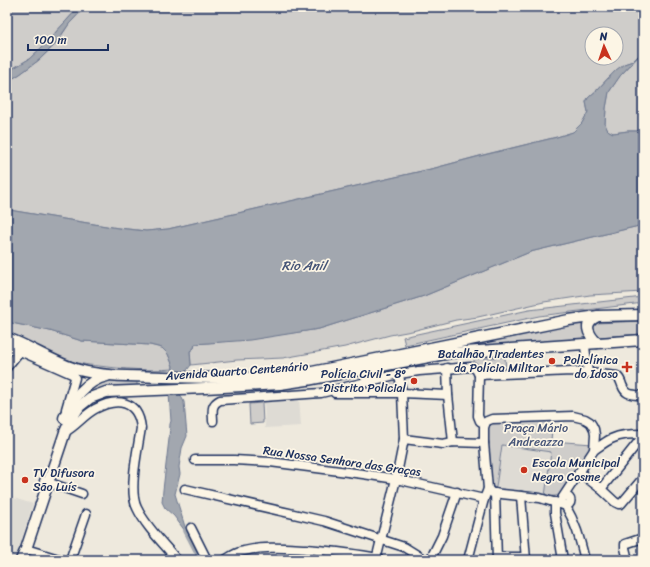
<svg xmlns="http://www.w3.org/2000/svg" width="650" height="567" viewBox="0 0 650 567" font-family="Sriracha,sans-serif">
<rect width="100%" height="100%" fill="#eee9dd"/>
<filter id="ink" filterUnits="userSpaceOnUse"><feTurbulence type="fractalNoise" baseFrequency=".025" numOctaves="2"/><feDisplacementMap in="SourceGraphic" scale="8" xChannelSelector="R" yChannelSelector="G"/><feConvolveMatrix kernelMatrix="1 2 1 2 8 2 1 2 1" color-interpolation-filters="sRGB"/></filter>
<g filter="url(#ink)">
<g fill="#dedbd4">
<polygon points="299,398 301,426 265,428 264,401"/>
<polygon points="502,445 551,452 545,496 496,489"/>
<polygon points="7,496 33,504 15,560 7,560"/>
</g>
<g fill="#cfcdca" stroke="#757e94" fill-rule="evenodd">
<polygon points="7,7 79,7 41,48 29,59 7,72"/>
<path d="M 85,7 L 643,7 L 643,131 L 628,131 L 613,133 L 609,131 L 607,129 L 605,124 L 606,108 L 609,92 L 620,76 L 639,56 L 633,61 L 624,64 L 607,79 L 598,89 L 588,98 L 586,102 L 588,112 L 582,123 L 573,132 L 557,137 L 483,155 L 435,168 L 168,229 L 146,231 L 118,228 L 15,211 L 7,209 L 7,82 L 20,74 L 39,60 L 56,44 L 69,24 ZM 592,34 L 616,34 L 616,58 L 592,58 Z"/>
<polygon points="643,225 643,292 590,295 544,302 478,317 456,320 412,331 390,335 345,347 283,358 237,360 191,365 190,351 194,348 195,344 250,339 319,329 424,296 530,252"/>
<polygon points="643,297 643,303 539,316 405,345 403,337 529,310"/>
<polygon points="643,321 643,334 597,337 591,329 593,325 596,323"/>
<path d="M 7,322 L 50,331 L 82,341 L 150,345 L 162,348 L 168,354 L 173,366 L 173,369 C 148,371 124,369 99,366 C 87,365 74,363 63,358 C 44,351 26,340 7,333 Z"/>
<polygon points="586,322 585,334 586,338 584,339 455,349 457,346"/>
<polygon points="505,357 506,371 482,372 479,367 474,366 474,359"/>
<polygon points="396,379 398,390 341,390"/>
<polygon points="101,380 137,380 137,387 77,404 83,393"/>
<polygon points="262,403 263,423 250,424 249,404"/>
<path d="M 553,419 L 551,441 L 593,444 L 590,450 L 581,459 L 560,494 C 556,497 551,496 545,496 L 551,452 L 502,445 L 496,487 L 495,489 L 491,488 L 487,427 L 491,423 Z"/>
</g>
<g fill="#a2a7af" stroke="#6c778f">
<polygon points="79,7 85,7 69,24 56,43 39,60 20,74 7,82 7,72 29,59 41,48"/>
<polygon points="643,51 620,76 609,92 606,108 605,124 607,129 609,131 613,133 628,131 643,131 643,225 530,252 424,296 319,329 250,340 195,344 194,348 190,351 191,365 181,378 179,382 179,392 184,402 187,436 182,448 179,467 180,474 175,494 186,530 186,531 185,531 174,516 165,508 162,502 163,490 169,439 170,424 171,421 169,394 173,366 168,354 162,348 150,345 82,341 50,331 7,322 7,209 15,211 118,228 146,231 168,229 435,168 484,155 557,137 573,132 582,123 588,112 586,102 588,98 598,89 616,70 624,64 633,61"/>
</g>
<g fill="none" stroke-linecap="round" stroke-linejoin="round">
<polyline stroke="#a2a7af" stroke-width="5.5" points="186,531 201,560"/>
<g stroke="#1b2f5e" stroke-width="11">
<g id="minor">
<polyline points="587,344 585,346 588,373"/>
<polyline points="7,348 20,351 72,374 74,376 75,378 66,409"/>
<polyline points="7,367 20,351"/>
<polyline points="447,368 448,395 453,442"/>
<path d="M 479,375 L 571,371 L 617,376 C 620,379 621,381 622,385 C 626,396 632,394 643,396"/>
<polyline points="335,393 402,393 448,395"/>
<path d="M 213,421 C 213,412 210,405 220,400 L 321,393 L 399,374 L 419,371 L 471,367 L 476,369 L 479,375 L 478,416 L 480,421 L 485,424"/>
<polyline points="485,424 487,421 492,419 573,416 585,419 590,422 592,425 594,429 595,435 594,450 563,497"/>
<path d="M 65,432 C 76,426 84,415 95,409 C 117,397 138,400 141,428 C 138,448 128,491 137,508 C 146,527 164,544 177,560"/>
<polyline points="404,439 443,444 453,442 484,443"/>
<path d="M 594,450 C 600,446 605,442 611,439 C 621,434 632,434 643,434"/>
<polyline points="195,460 234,460 270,462 363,474 396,479 484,499"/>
<polyline points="579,472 601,489 615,502 619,504 621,504 643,478"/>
<polyline points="44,481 82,494"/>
<polyline points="185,489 324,521 404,547 425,560"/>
<polyline points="488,489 492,493 540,498 563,505"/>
<polyline points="601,489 643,436"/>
<polyline points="495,493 497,560"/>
<polyline points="521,496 526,560"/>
<circle cx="566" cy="501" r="4.5"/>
<polyline points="555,502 555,513 563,560"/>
<path d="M 565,505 C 576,523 580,540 585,560"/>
<polyline points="191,528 207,560"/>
<polyline points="26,549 62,560"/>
<polyline points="497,557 526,557"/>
<polyline points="70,560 86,514"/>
<path d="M 225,560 C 231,556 237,552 244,551 C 264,546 286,548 306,549 C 330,551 353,553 377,558"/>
<polyline points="376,560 396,479 404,439 402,393 399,374"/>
<polyline points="430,560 442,536 457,492"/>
<polyline points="468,560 484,499 488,489 484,443 484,428 485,424"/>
<polyline points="628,560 625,548 625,544 643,538"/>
</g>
</g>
<g stroke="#1b2f5e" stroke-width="13">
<g id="major">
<path d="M 7,338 C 32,347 54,363 79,370 C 106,377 136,376 163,377 C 213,378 262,380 312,372 L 569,320 L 598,316 L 643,315"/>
<path d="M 597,343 C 588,334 582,323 598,316"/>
<path d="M 64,418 C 71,400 87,380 107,376"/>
<polyline points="21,560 26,549 65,432 71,419 80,406 90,398 106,392 205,388 280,384 307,380 450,353 643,340"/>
</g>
</g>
<use href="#minor" stroke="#fcf5e5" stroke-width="8"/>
<use href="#major" stroke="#fcf5e5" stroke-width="10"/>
</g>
</g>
<g fill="#c8321e" stroke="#fcf5e5" stroke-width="1.5">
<circle cx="552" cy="361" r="4"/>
<path d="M625 361h4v4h4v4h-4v4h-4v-4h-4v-4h4z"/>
<circle cx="414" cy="381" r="4"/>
<circle cx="524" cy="470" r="4"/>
<circle cx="25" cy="480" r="4"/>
</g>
<g text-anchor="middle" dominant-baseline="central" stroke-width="3.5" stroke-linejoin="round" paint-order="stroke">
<g font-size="12" fill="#1b2f5e" stroke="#fcf5e5" text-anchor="end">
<text x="544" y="354">Batalhão Tiradentes<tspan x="544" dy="14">da Polícia Militar</tspan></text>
<text x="618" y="360">Policlínica<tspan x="618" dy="14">do Idoso</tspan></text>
<text x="406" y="374">Polícia Civil - 8º<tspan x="406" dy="14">Distrito Policial</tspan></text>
<text x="532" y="463" text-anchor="start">Escola Municipal<tspan x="532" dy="14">Negro Cosme</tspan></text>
<text x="33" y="473" text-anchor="start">TV Difusora<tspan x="33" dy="14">São Luís</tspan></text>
</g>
<g font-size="12" fill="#1b2f5e" stroke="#fcf5e5">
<text transform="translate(237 371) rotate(-4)">Avenida Quarto Centenário</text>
<text transform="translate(342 461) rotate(8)">Rua Nossa Senhora das Graças</text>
</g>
<g font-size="12" fill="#485679" stroke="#fcf5e5">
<text x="536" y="428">Praça Mário<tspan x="536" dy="14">Andreazza</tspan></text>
</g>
<g font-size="13" font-style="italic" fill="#445376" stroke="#fcf5e5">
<text x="304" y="265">Rio Anil</text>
</g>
</g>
<rect width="650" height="567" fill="none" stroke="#fcf5e5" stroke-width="24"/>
<rect x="12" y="12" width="626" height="543" fill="none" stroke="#1b2f5e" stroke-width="1.5" filter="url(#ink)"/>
<g transform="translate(604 46) rotate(357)"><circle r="19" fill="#fcf5e5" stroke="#a2a6af"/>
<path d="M0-3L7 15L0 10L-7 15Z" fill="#c8321e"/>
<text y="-6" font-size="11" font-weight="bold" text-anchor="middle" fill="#1b2f5e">N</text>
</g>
<path d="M28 44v6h80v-6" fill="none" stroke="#1b2f5e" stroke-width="2"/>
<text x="34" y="44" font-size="12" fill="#1b2f5e" stroke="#fcf5e5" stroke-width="3" paint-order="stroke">100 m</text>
</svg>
